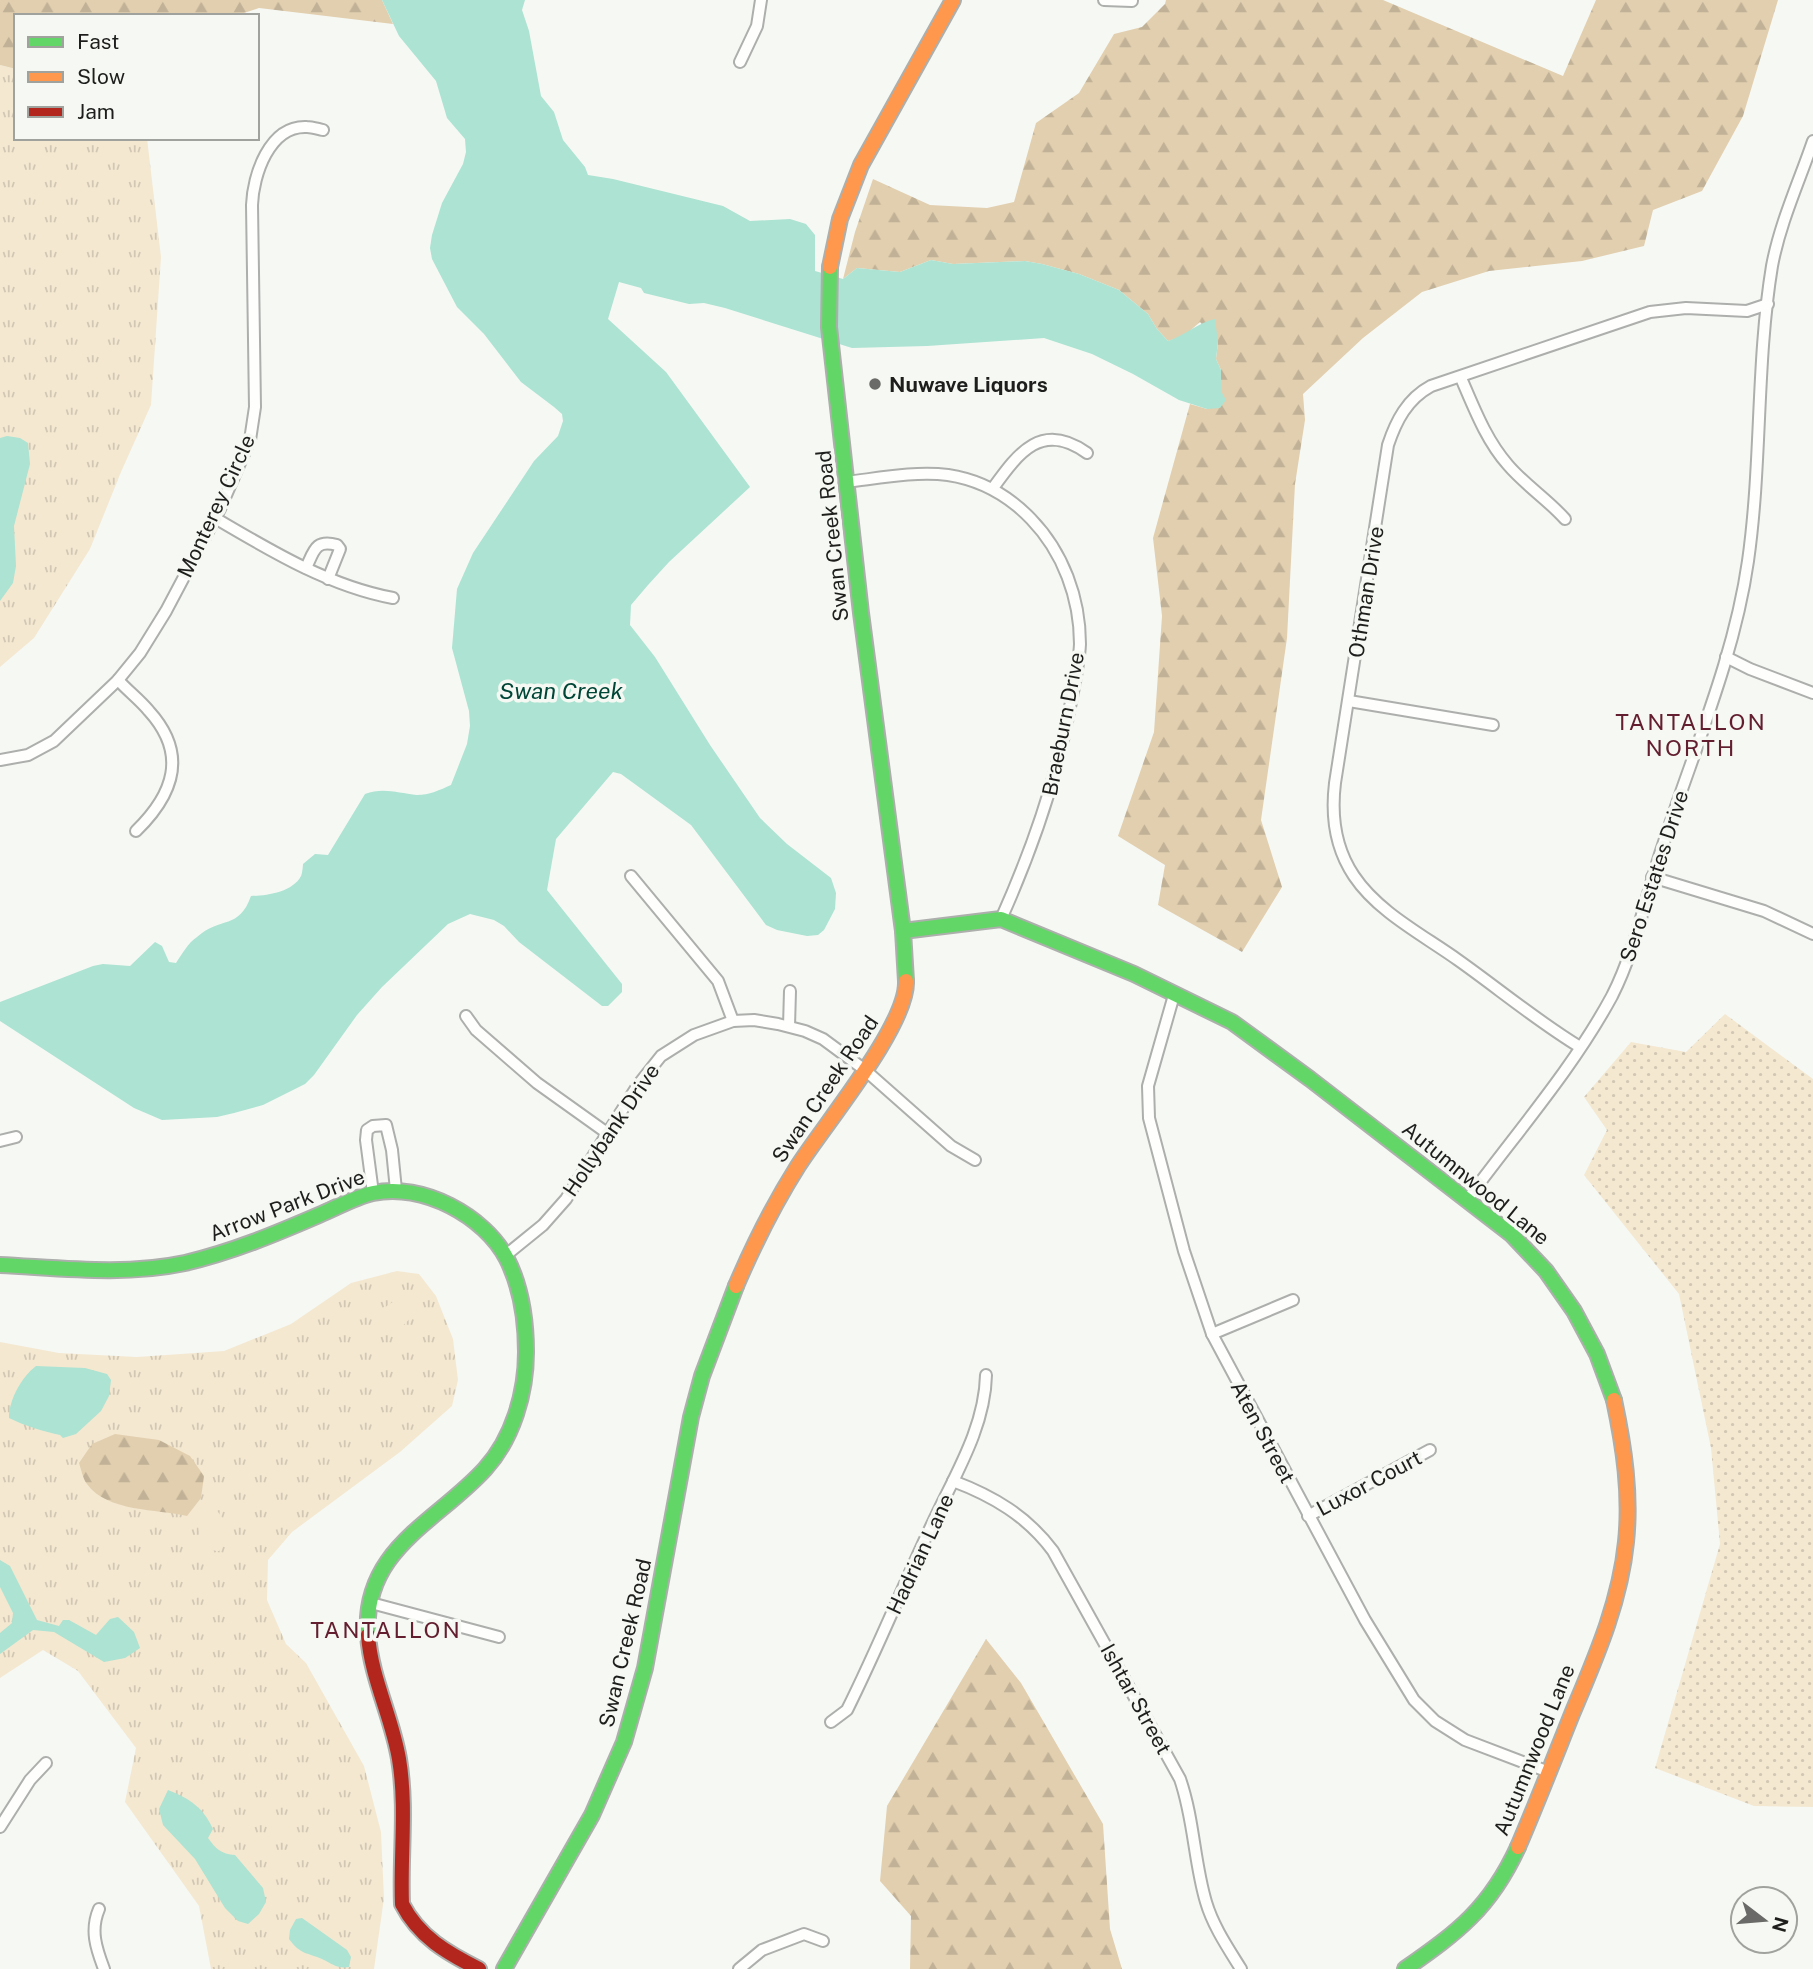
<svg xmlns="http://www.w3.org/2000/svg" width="1813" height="1969" viewBox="0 0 1813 1969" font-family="'Public Sans',sans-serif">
<defs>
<pattern id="grass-tufts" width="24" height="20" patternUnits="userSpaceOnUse" patternTransform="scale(1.75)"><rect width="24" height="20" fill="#f4e8d1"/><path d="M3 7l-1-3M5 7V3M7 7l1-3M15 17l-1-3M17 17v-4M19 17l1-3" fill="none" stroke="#d1c7b3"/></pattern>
<pattern id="forest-firs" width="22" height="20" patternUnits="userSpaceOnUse" patternTransform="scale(1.75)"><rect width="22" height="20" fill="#e2cfaf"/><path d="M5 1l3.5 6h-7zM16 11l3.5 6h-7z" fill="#c1b196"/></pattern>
<pattern id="park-dots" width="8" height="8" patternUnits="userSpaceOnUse" patternTransform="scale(1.75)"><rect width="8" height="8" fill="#f4e8d1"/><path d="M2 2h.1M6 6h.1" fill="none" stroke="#d1c7b3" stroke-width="1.8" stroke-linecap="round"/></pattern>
</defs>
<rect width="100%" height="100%" fill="#f6f8f4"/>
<g fill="url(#grass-tufts)">
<polygon points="0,65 16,69 16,138 147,138 161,257 151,405 121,472 90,549 34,638 0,667"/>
<polygon points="397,1271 419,1274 436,1296 453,1339 458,1380 452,1406 400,1452 292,1532 268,1560 267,1600 286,1644 306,1663 364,1766 381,1832 384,1898 374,1969 211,1969 199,1906 125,1802 136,1748 78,1671 43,1650 0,1678 0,1342 59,1353 137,1357 224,1351 291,1324 351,1283"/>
</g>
<g fill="url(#forest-firs)">
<polygon points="0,0 382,0 393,24 259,8 235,16 16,16 16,69 0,65"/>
<polygon points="1166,0 1383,0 1563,76 1596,0 1778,0 1743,116 1702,191 1653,210 1644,246 1582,261 1489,271 1422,292 1363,338 1303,394 1305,420 1295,484 1287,638 1261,820 1282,887 1242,952 1158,905 1165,865 1118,836 1154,732 1162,616 1153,538 1190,404 1207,409 1221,391 1221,370 1216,359 1218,342 1200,322 1184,336 1168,341 1157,329 1148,314 1119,290 1079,274 1042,264 1025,261 953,264 931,260 900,272 857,268 843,279 855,232 873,179 930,205 987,208 1014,202 1036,123 1079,93 1114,34 1142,27 1165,4"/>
<path d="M 115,1434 L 159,1440 L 190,1456 L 204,1476 L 201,1498 L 187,1516 C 157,1509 107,1512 87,1484 C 83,1479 81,1469 79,1463 L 92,1444 Z"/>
<polygon points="986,1639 1021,1683 1103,1824 1110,1929 1122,1969 910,1969 911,1916 880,1881 887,1806"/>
</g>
<polygon fill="url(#park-dots)" points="1725,1014 1813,1079 1813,1807 1754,1806 1655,1768 1720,1544 1711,1448 1679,1294 1584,1175 1607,1130 1584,1097 1631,1042 1686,1052"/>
<g fill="#f4e8d1">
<path d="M 395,1301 C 405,1303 409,1306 411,1317 C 403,1328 387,1338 377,1325 C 377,1314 385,1305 395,1301 Z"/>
<path d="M 205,1509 L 218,1512 C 228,1523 231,1541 219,1551 C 202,1551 197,1532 198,1517 Z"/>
</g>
<g fill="#ace3d2">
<path d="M 382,0 L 525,0 L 522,10 L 529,31 L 541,96 L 554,112 L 563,140 L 585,167 L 588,175 L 613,179 L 723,206 L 750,221 L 790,219 L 806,224 L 815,235 L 815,271 L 843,279 L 857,268 L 900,272 L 931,260 L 953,264 L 1025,261 L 1042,264 L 1079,274 L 1119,290 L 1148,314 L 1157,329 L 1168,341 C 1186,335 1197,323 1215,319 L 1218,342 L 1216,359 L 1221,370 L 1221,391 L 1226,400 L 1220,408 L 1207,409 L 1179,400 L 1133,374 L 1092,354 L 1044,338 L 927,346 L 852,348 L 725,308 L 704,303 L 689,304 L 644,293 L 641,288 L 619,282 L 608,319 L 666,372 L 750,487 L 669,562 L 648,585 L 631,605 L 630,625 L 655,657 L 710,745 L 760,818 L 787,844 L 831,878 L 836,893 L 835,909 L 824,930 L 818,935 L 807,936 L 777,930 L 766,925 L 691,825 L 621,774 L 613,772 L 556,839 L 547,890 L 622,984 L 622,992 L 608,1006 L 602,1006 L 519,942 L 504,926 L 494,920 L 470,914 L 448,924 L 382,987 L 357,1015 L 314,1075 L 305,1084 L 263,1105 L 234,1113 L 217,1117 L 162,1120 L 134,1108 L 0,1021 L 0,1002 L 93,966 L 103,964 L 130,966 L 155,942 L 162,946 L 169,962 L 176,963 C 182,954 188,943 197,937 C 221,916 239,930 251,896 C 266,896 293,892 301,876 C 302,875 303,866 303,864 L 315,854 L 328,855 L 365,794 C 383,787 398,793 417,795 C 429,795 440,790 451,785 L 467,744 L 470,726 L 469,711 L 452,648 L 457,589 L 473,553 L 534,461 L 558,436 L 563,421 L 562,414 L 554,407 L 521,382 L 484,334 L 457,307 L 432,259 L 430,248 L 432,235 L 442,203 L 463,164 L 466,152 L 465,139 L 447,118 L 436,81 L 399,36 Z"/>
<polygon points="7,436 20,438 28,443 30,464 14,526 16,566 13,583 0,601 0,438"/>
<path d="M 36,1366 L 85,1368 L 107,1374 L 111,1380 L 109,1396 L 101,1411 L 76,1434 L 63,1438 L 60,1435 C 42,1431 25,1426 9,1418 C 9,1399 22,1377 36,1366 Z"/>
<polygon points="0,1560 10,1566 37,1620 59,1626 63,1620 69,1620 96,1635 110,1619 118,1617 134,1632 140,1648 125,1658 104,1662 54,1632 33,1630 0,1654 0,1633 12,1623 13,1613 0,1587"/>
<path d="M 168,1790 C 190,1799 203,1807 213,1829 L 208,1838 C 216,1849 221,1854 235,1855 L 263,1888 L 266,1902 L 259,1914 L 248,1924 L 238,1921 L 225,1908 L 195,1859 L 163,1825 L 159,1809 Z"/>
<path d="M 302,1918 L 347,1950 L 351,1957 L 349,1967 C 338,1969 332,1964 322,1959 C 306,1952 301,1955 289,1939 L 290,1930 L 296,1919 Z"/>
</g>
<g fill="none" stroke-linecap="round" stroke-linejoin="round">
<g stroke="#adafac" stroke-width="14">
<g id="street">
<polyline points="1104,0 1132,1"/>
<polyline points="740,62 757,26 761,0"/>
<path d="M 1461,378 C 1474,408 1486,440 1508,465 C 1525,485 1547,499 1565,519"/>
<path d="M 847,482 C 880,478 915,471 948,475 C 981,480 1008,495 1031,519 C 1063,552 1080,598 1080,644 C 1079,665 1074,687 1070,707 C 1056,782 1032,850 1001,919"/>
<path d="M 993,488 C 1019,452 1042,421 1087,453"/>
<path d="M 215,518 C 271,551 329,586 393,598"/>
<path d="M 306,568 C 314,551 315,539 337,545 L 340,549 L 328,579"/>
<polyline points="1726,657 1750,669 1813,693"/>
<path d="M 118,680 C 128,691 140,700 149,711 C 188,754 174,794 136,831"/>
<polyline points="1349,701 1493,725"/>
<path d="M 0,760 L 28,755 L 54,741 L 118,680 L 140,653 L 166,611 L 220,509 L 250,440 L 255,407 L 252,205 C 253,176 269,125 307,127 C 312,127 318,129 323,130"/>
<polyline points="631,876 718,981 733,1021"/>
<polyline points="1652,877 1764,911 1813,934"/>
<polyline points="1174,995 1148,1086 1149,1118 1184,1251 1212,1334 1365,1620 1414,1700 1435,1721 1465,1740 1549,1772"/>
<polyline points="466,1016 476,1030 537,1083 607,1133"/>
<polyline points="789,1026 790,991"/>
<path d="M 1580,1047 C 1537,1021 1499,989 1458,960 C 1423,935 1378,912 1354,876 C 1335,848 1331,816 1335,783 L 1388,445 C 1396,421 1407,399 1431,386 L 1650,312 L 1686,308 L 1747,311 L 1768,304"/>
<polyline points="0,1141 16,1137"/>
<polyline points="373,1193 366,1140 367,1130 373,1126 386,1125 392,1150 396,1190"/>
<path d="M 1467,1200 C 1516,1133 1572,1070 1612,996 C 1636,949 1646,894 1663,845 C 1693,752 1734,659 1748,561 C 1762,463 1756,363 1772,266 C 1780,223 1799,182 1813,141"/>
<polyline points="506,1255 543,1225 566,1199 638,1085 661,1056 694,1035 733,1021 754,1020 778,1024 805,1031 823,1039 865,1070 951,1146 975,1160"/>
<polyline points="1212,1334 1293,1300"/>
<path d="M 953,1481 C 993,1496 1027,1516 1053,1551 L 1180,1779 C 1194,1819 1194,1862 1206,1902 C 1213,1926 1228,1948 1241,1969"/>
<polyline points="1308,1516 1430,1450"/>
<polyline points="371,1603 499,1637"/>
<path d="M 831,1722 L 847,1710 C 878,1648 904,1583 934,1520 C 955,1475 985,1427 986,1375"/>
<polyline points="0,1827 30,1780 46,1763"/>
<path d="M 99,1909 C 90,1930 96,1948 104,1969"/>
<polyline points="739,1969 762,1950 804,1934 823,1941"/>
</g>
</g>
<g stroke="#adafac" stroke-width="18">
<g id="fast">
<polyline points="830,267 829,327 861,613 903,931 906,981"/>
<polyline points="903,931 1001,919 1134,974 1232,1022 1310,1079 1512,1235 1546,1271 1574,1311 1597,1354 1614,1400"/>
<path d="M 0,1265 C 61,1268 124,1276 185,1263 C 232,1252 275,1234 319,1215 C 336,1208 355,1197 373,1193 C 422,1182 485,1216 507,1259 C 521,1287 526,1322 526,1352 C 526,1393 513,1438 485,1469 C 437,1522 362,1549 368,1635"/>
<polyline points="504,1969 592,1815 624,1742 645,1668 691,1417 702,1376 736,1286"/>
<path d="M 1405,1969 C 1458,1932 1490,1908 1518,1847"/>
</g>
</g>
<g stroke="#adafac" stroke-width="18">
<g id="slow">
<polyline points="830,267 840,219 861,165 953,0"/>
<path d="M 736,1286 C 754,1244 774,1204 798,1166 C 824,1125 908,1025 906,981"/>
<path d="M 1518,1847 C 1537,1803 1554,1759 1572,1714 C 1595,1659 1620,1603 1626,1542 C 1631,1494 1624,1447 1614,1400"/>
</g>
</g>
<g stroke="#adafac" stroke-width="18">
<path id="jam" d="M 368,1635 C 371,1678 392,1717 399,1759 C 407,1808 400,1855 402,1904 C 419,1937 447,1953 479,1969"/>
</g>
<use href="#street" stroke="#fefefd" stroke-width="10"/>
<use href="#fast" stroke="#63d668" stroke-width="14"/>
<use href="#slow" stroke="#ff974d" stroke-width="14"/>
<use href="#jam" stroke="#b3261e" stroke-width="14"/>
</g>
<circle fill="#6a6b68" stroke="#f6f9f3" stroke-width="2.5" cx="875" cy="384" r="7"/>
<g text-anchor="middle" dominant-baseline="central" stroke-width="7" stroke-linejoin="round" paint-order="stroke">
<g font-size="21" font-weight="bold" fill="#1e1f1d" stroke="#f6f9f3" text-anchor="start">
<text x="889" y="384">Nuwave Liquors</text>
</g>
<g font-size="21" fill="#1e1f1d" stroke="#f6f9f3">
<text transform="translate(216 506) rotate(-65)">Monterey Circle</text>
<text transform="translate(832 536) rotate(-96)">Swan Creek Road</text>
<text transform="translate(1366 592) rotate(-81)">Othman Drive</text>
<text transform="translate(1063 724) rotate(-79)">Braeburn Drive</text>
<text transform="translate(1654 876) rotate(-72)">Sero Estates Drive</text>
<text transform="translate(825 1089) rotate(-56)">Swan Creek Road</text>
<text transform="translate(611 1130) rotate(-56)">Hollybank Drive</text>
<text transform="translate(1476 1183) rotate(39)">Autumnwood Lane</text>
<text transform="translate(287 1205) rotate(-21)">Arrow Park Drive</text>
<text transform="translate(1263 1432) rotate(62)">Aten Street</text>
<text transform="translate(1369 1483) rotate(-28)">Luxor Court</text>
<text transform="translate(920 1554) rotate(-65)">Hadrian Lane</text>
<text transform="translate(625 1643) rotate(-77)">Swan Creek Road</text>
<text transform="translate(1136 1699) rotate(61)">Ishtar Street</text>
<text transform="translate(1534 1750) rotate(-68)">Autumnwood Lane</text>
</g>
<g font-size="23" font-style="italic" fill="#004637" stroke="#f6f9f3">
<text x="561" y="690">Swan Creek</text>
</g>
<g font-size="23" letter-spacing="2" fill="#631e30" stroke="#f6f9f3">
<text x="1691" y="721">TANTALLON<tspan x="1691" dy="26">NORTH</tspan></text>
<text x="386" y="1629">TANTALLON</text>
</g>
</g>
<rect x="14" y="14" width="245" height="126" fill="#f6f9f3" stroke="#a0a29d" stroke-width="2"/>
<rect x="28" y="37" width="35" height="10" fill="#63d668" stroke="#a0a29d" stroke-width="2"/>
<text x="77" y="49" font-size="21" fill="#1e1f1d">Fast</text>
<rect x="28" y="72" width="35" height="10" fill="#ff974d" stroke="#a0a29d" stroke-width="2"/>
<text x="77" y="84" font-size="21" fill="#1e1f1d">Slow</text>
<rect x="28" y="107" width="35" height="10" fill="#b3261e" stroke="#a0a29d" stroke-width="2"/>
<text x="77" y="119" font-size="21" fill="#1e1f1d">Jam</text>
<g transform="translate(1764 1920) rotate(106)"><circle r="33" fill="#f6f9f3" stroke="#a0a29d" stroke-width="2"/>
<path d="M0-5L12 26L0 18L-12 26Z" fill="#6a6b68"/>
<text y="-10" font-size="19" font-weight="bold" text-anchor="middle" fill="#1e1f1d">N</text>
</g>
</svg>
